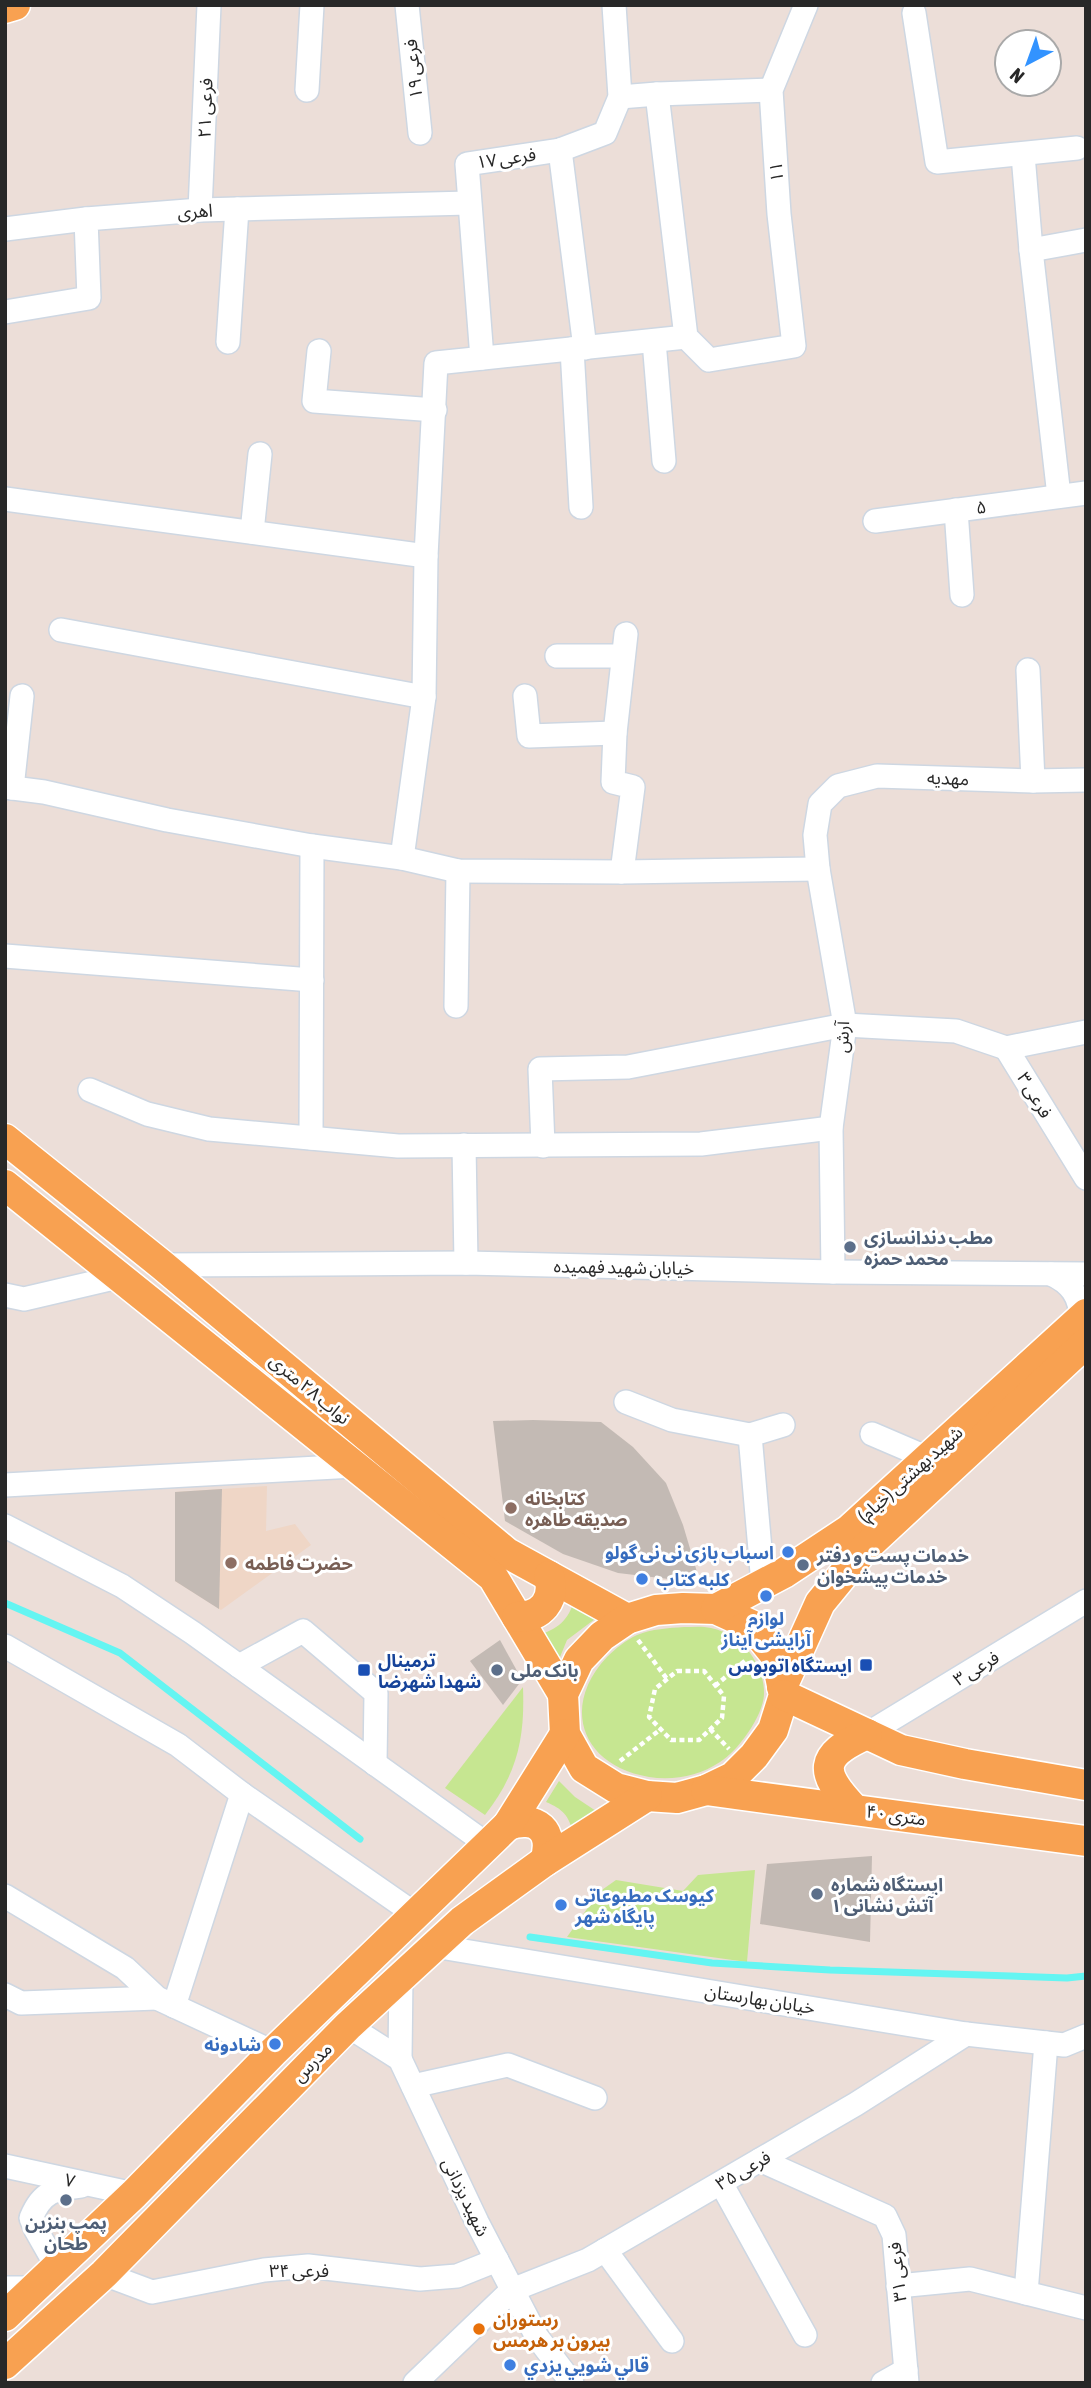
<svg xmlns="http://www.w3.org/2000/svg" width="1091" height="2388" viewBox="0 0 1091 2388" font-family="'Asap Condensed','Noto Sans Arabic',sans-serif">
<rect width="100%" height="100%" fill="#ecded8"/>
<polygon fill="#efd6c6" points="267,1486 266,1531 295,1524 311,1545 221,1610 175,1581 175,1492"/>
<g fill="#c6e691">
<path d="M 574,1600 L 599,1616 L 567,1640 L 558,1662 L 537,1635 C 557,1630 569,1620 574,1600 Z"/>
<path d="M 684,1627 C 693,1627 702,1626 711,1628 C 727,1631 740,1641 750,1653 C 758,1664 764,1678 764,1692 C 765,1714 738,1751 720,1762 C 699,1776 673,1781 649,1777 C 582,1766 560,1707 607,1657 C 615,1649 626,1640 637,1635 C 652,1629 668,1628 684,1627 Z"/>
<path d="M 523,1687 C 525,1739 517,1774 485,1815 L 445,1788 Z"/>
<path d="M 559,1781 L 575,1797 L 602,1815 L 573,1833 C 569,1816 563,1809 546,1802 Z"/>
<polygon points="755,1870 747,1962 567,1937 599,1892 616,1880 683,1891 698,1875"/>
</g>
<g fill="none" stroke-linecap="round" stroke-linejoin="round">
<g stroke="#64f5f2" stroke-width="7">
<polyline points="5,1603 120,1653 360,1839"/>
<polyline points="530,1937 712,1963 830,1970 1067,1978 1086,1976"/>
</g>
</g>
<g fill="#c3bab4">
<polygon points="533,1420 601,1422 633,1447 666,1483 683,1525 697,1572 677,1580 618,1573 563,1554 505,1521 493,1421"/>
<polygon points="222,1489 219,1609 175,1581 175,1492"/>
<polygon points="500,1640 522,1680 503,1705 470,1661"/>
<polygon points="872,1856 870,1942 760,1924 767,1864"/>
</g>
<g fill="none" stroke-linecap="round" stroke-linejoin="round">
<g stroke="#ced7e2" stroke-width="26">
<g id="minor">
<polyline points="407,5 420,133"/>
<polyline points="914,13 937,162 1077,148"/>
<polyline points="307,90 312,5"/>
<polyline points="657,94 686,337 709,360 794,346 779,214 771,90 806,5"/>
<polyline points="620,97 657,94 771,90"/>
<polyline points="560,150 585,348"/>
<polyline points="1023,155 1031,250 1059,496"/>
<polyline points="200,210 209,5"/>
<polyline points="5,229 86,219"/>
<polyline points="1031,250 1086,240"/>
<polyline points="5,312 89,298 86,219 200,210 469,203"/>
<polyline points="654,341 664,461"/>
<polyline points="228,342 237,209"/>
<polyline points="572,349 581,507"/>
<polyline points="319,351 314,401 435,410"/>
<polyline points="482,358 467,164 560,150 605,133 620,97 614,5"/>
<polyline points="5,499 426,556"/>
<polyline points="956,510 962,595"/>
<polyline points="875,521 1086,493"/>
<polyline points="252,532 260,454"/>
<polyline points="61,630 424,697"/>
<polyline points="557,656 623,656"/>
<polyline points="1028,670 1033,781"/>
<polyline points="525,696 529,736 615,733"/>
<polyline points="5,787 44,792 167,820 312,846 402,858 458,871 622,872 818,869"/>
<polyline points="12,788 22,696"/>
<polyline points="402,858 424,697 426,556 436,363 686,337"/>
<polyline points="622,872 633,787 613,782 615,733 626,634"/>
<polyline points="5,956 312,980"/>
<polyline points="456,1006 458,871"/>
<polyline points="1006,1048 1086,1178"/>
<polyline points="90,1090 147,1114 209,1129 398,1146 701,1144 831,1128"/>
<polyline points="311,1138 312,846"/>
<polyline points="464,1145 466,1263"/>
<polyline points="543,1146 540,1069 628,1067 845,1025 956,1031 1006,1048 1086,1032"/>
<polyline points="162,1265 466,1263 833,1272 1086,1274"/>
<polyline points="833,1272 831,1128 845,1025 818,869 815,835 820,804 838,786 877,776 1033,781 1086,780"/>
<path d="M 1051,1274 C 1071,1283 1080,1296 1081,1318"/>
<polyline points="5,1295 24,1299 118,1277"/>
<polyline points="626,1402 672,1420 750,1435 783,1425"/>
<polyline points="872,1434 928,1458"/>
<polyline points="750,1435 763,1584"/>
<polyline points="5,1485 354,1466"/>
<polyline points="5,1526 122,1586 193,1633 488,1845"/>
<polyline points="5,1646 178,1745 242,1794 415,1914"/>
<polyline points="239,1666 303,1631 376,1693 375,1764"/>
<polyline points="867,1734 1086,1601"/>
<polyline points="5,1896 125,1968 157,1998 273,2052"/>
<polyline points="434,1946 966,2034 1064,2045 1086,2036"/>
<polyline points="5,1995 21,2003 157,1998"/>
<polyline points="174,2006 242,1794"/>
<polyline points="348,2026 400,2059 477,2222 537,2337 572,2383"/>
<polyline points="400,2059 401,1975"/>
<polyline points="413,2086 508,2065 595,2098"/>
<polyline points="760,2160 885,2216 894,2235 907,2383"/>
<polyline points="5,2166 134,2194"/>
<polyline points="721,2183 805,2335"/>
<polyline points="605,2250 672,2341"/>
<path d="M 57,2267 L 36,2230 L 31,2218 C 42,2191 55,2189 81,2186"/>
<polyline points="104,2274 152,2292 264,2270 308,2266 420,2279 457,2276 497,2260"/>
<polyline points="898,2286 970,2279 1086,2308"/>
<polyline points="5,2288 35,2288"/>
<polyline points="1026,2293 1046,2043"/>
<polyline points="415,2383 512,2290 588,2260 856,2104 966,2034"/>
<polyline points="883,2383 906,2370"/>
</g>
</g>
<g stroke="#fff" stroke-width="33">
<g id="major">
<polyline points="5,8 15,5"/>
<polyline points="5,1139 162,1265 507,1553 627,1619"/>
<polyline points="5,1185 493,1577 563,1694"/>
<polygon points="683,1608 716,1609 751,1625 776,1656 784,1695 773,1730 754,1756 733,1777 706,1790 677,1798 647,1796 616,1788 584,1768 565,1734 563,1694 579,1660 602,1636 627,1619 656,1610"/>
<polyline points="716,1609 784,1573 849,1530 1086,1314"/>
<path d="M 517,1617 C 541,1617 556,1601 549,1576"/>
<polyline points="782,1687 820,1603 865,1548 1086,1343"/>
<polyline points="784,1695 901,1750 965,1764 1086,1785"/>
<polyline points="706,1790 1086,1841"/>
<path d="M 854,1809 C 819,1772 818,1756 867,1734"/>
<path d="M 508,1825 C 537,1815 555,1831 545,1861"/>
<polyline points="5,2316 134,2194 273,2052 508,1825 565,1734"/>
<polyline points="5,2364 104,2274 348,2026 462,1921 545,1861 647,1796"/>
</g>
</g>
<g stroke="#fff" stroke-width="4.5" stroke-dasharray="5 3.5" stroke-linecap="butt">
<polyline points="638,1640 667,1679"/>
<polygon points="677,1671 704,1671 724,1696 722,1718 699,1740 671,1740 649,1717 655,1689"/>
<polyline points="715,1686 747,1659"/>
<polyline points="710,1729 729,1749"/>
<polyline points="620,1761 661,1729"/>
</g>
<use href="#minor" stroke="#fff" stroke-width="23"/>
<use href="#major" stroke="#f8a151" stroke-width="30"/>
</g>
<g fill="#5c6f8a" stroke="#fff" stroke-width="2.5">
<circle cx="850" cy="1247" r="7"/>
<circle cx="803" cy="1565" r="7"/>
<circle cx="497" cy="1670" r="7"/>
<circle cx="817" cy="1894" r="7"/>
<circle cx="66" cy="2200" r="7"/>
</g>
<g fill="#8d6e63" stroke="#fff" stroke-width="2.5">
<circle cx="511" cy="1508" r="7"/>
<circle cx="231" cy="1563" r="7"/>
</g>
<g fill="#3f7fe0" stroke="#fff" stroke-width="2.5">
<circle cx="788" cy="1552" r="7"/>
<circle cx="642" cy="1579" r="7"/>
<circle cx="766" cy="1596" r="7"/>
<circle cx="561" cy="1905" r="7"/>
<circle cx="275" cy="2044" r="7"/>
<circle cx="510" cy="2365" r="7"/>
</g>
<g fill="#1a4fb4" stroke="#fff" stroke-width="2.5">
<rect x="859" y="1658" width="14" height="14" rx="3.5"/>
<rect x="357" y="1663" width="14" height="14" rx="3.5"/>
</g>
<circle fill="#e8710a" stroke="#fff" stroke-width="2.5" cx="479" cy="2329" r="7"/>
<g text-anchor="middle" dominant-baseline="central" stroke-width="6" stroke-linejoin="round" paint-order="stroke">
<g font-size="18" fill="#282828" stroke="#fff">
<text transform="translate(413 69) rotate(-96)">فرعی ۱۹</text>
<text transform="translate(205 108) rotate(-88)">فرعی ۲۱</text>
<text transform="translate(506 158) rotate(-8)">فرعی ۱۷</text>
<text transform="translate(776 172) rotate(-94)">۱۱</text>
<text transform="translate(195 211) rotate(-3)">اهری</text>
<text transform="translate(981 507) rotate(-7)">۵</text>
<text transform="translate(948 778) rotate(2)">مهدیه</text>
<text transform="translate(842 1037) rotate(-87)">آرش</text>
<text transform="translate(1035 1095) rotate(59)">فرعی ۳</text>
<text transform="translate(624 1267) rotate(1)">خیابان شهید فهمیده</text>
<text transform="translate(310 1389) rotate(40)">نواب ۲۸ متری</text>
<text transform="translate(910 1474) rotate(-42)">شهید بهشتی (خیام)</text>
<text transform="translate(976 1668) rotate(-31)">فرعی ۳</text>
<text transform="translate(896 1815) rotate(8)">۴۰ متری</text>
<text transform="translate(760 1999) rotate(9)">خیابان بهارستان</text>
<text transform="translate(312 2062) rotate(-45)">مدرس</text>
<text transform="translate(743 2170) rotate(-30)">فرعی ۳۵</text>
<text transform="translate(70 2180) rotate(13)">۷</text>
<text transform="translate(466 2197) rotate(64)">شهید یزدانی</text>
<text x="299" y="2270">فرعی ۳۴</text>
<text transform="translate(897 2272) rotate(-96)">فرعی ۳۱</text>
</g>
<g font-size="18" font-weight="bold" fill="#4e5e75" stroke="#fff" text-anchor="start">
<text x="864" y="1237">مطب دندانسازی<tspan x="864" dy="21">محمد حمزه</tspan></text>
<text x="817" y="1555">خدمات پست و دفتر<tspan x="817" dy="21">خدمات پیشخوان</tspan></text>
<text x="511" y="1670">بانک ملی</text>
<text x="831" y="1884">ایستگاه شماره<tspan x="831" dy="21">۱ آتش نشانی</tspan></text>
<text x="66" y="2222" text-anchor="middle">پمپ بنزین<tspan x="66" dy="21">طحان</tspan></text>
</g>
<g font-size="18" font-weight="bold" fill="#785e54" stroke="#fff" text-anchor="start">
<text x="525" y="1498">کتابخانه<tspan x="525" dy="21">صدیقه طاهره</tspan></text>
<text x="245" y="1563">حضرت فاطمه</text>
</g>
<g font-size="18" font-weight="bold" fill="#366cbe" stroke="#fff" text-anchor="start">
<text x="774" y="1552" text-anchor="end">اسباب بازی نی نی گولو</text>
<text x="656" y="1579">کلبه کتاب</text>
<text x="766" y="1618" text-anchor="middle">لوازم<tspan x="766" dy="21">آرایشی آیناز</tspan></text>
<text x="575" y="1895">کیوسک مطبوعاتی<tspan x="575" dy="21">پایگاه شهر</tspan></text>
<text x="261" y="2044" text-anchor="end">شادونه</text>
<text x="524" y="2365">قالي شويي يزدي</text>
</g>
<g font-size="18" font-weight="bold" fill="#164399" stroke="#fff" text-anchor="start">
<text x="378" y="1660">ترمینال<tspan x="378" dy="21">شهدا شهرضا</tspan></text>
<text x="852" y="1665" text-anchor="end">ایستگاه اتوبوس</text>
</g>
<g font-size="18" font-weight="bold" fill="#c56008" stroke="#fff" text-anchor="start">
<text x="493" y="2319">رستوران<tspan x="493" dy="21">بیرون بر هرمس</tspan></text>
</g>
</g>
<rect width="1091" height="2388" fill="none" stroke="#282828" stroke-width="14"/>
<g transform="translate(1028 63) rotate(221)"><circle r="33" fill="#ffffff" stroke="#a9a9a9" stroke-width="2"/>
<path d="M0-5L12 26L0 18L-12 26Z" fill="#3293ff"/>
<text y="-10" font-size="19" font-weight="bold" text-anchor="middle" fill="#282828">N</text>
</g>
</svg>
